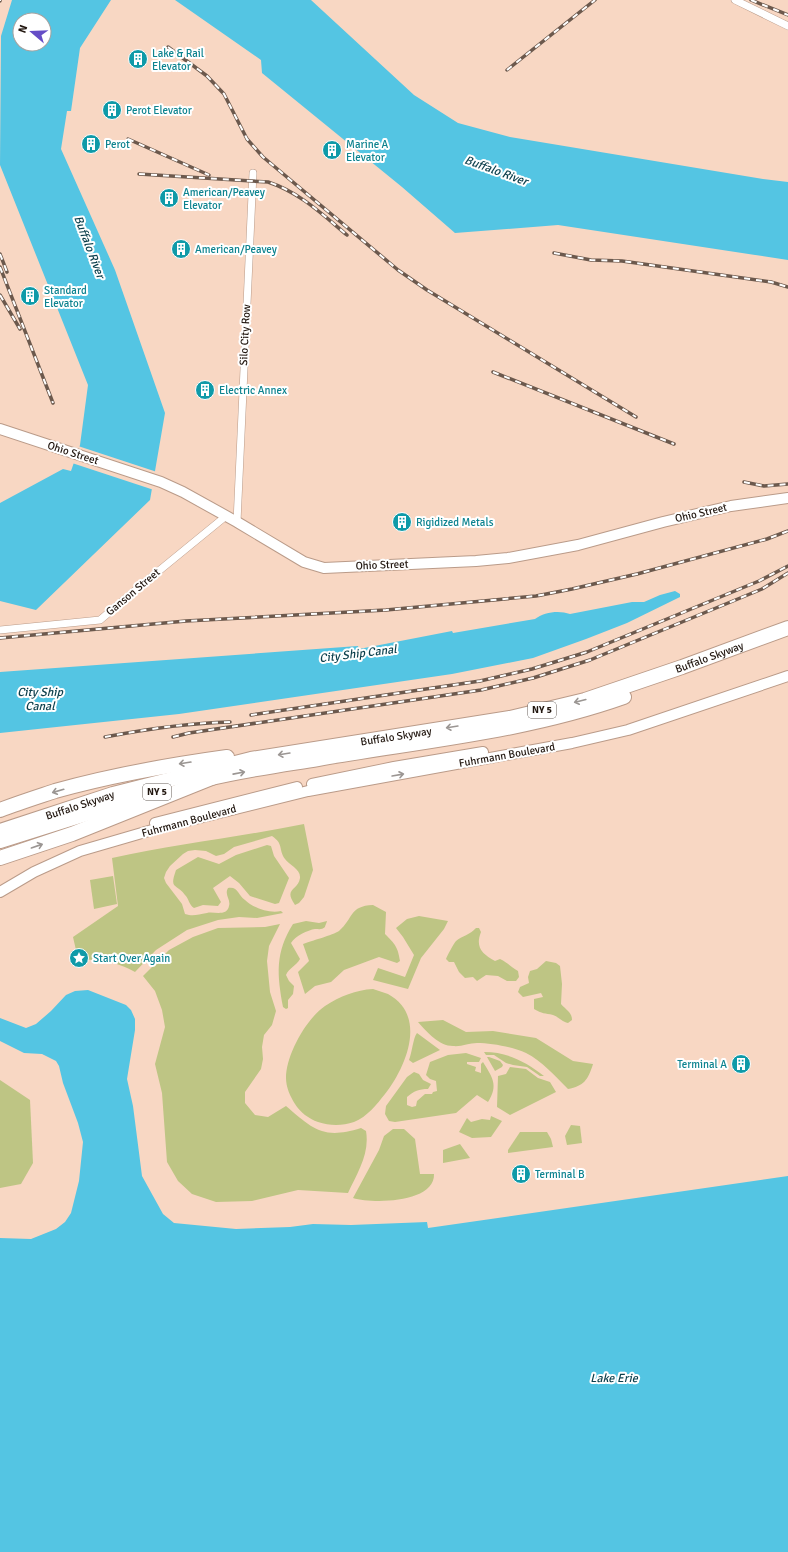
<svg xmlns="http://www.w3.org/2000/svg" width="788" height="1552" viewBox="0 0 788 1552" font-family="Signika,sans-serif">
<rect width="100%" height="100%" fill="#f8d7c3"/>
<g fill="#bec584">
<path d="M 304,824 L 313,870 L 304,897 L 299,903 L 295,905 C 283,888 298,891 300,878 C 301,869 289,865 285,859 C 278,849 284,844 272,836 L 234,847 L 224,854 L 216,856 L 206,851 L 195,850 L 188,851 L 183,854 L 170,866 L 166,872 L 164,878 L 166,883 L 182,904 L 185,914 C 194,917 198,914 207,913 C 213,911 227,917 229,906 C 231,899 224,895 228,888 C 238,886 238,895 245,900 C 253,908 270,914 281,911 L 283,913 L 257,918 L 239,917 L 218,920 L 187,930 L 156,950 L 135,972 C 115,961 101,960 78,959 L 73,937 L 118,906 L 112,858 C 175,844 240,837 304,824 Z"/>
<path d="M 267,845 L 271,846 L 274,856 L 289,878 L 279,903 L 275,904 L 250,896 L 239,883 L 230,876 L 213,888 L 221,902 L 218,906 L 203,905 L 194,908 C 189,905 189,899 185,895 C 176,883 169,890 176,870 L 198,857 L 219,864 L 236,855 Z"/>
<polygon points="113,876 117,904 94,909 90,880"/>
<path d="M 373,905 L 386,912 L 385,934 C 395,944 398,947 400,961 L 397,963 L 379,957 L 344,970 L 331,982 L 315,986 L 305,994 L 298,972 L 309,961 L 303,944 C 311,941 333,935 339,931 C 354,918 349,906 373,905 Z"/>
<polygon points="419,916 448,921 444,929 421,958 408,989 373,980 378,968 405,977 414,955 403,937 396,928 407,919"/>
<path d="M 306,921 L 319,923 L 327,921 C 327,922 325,926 325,927 C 322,930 319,929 315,929 C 308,930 295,936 291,943 L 300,959 C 296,966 289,968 286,975 L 289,981 L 294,986 L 293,994 L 288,1000 L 288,1008 L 286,1009 L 283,1007 C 277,974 275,953 293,924 Z"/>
<path d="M 280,924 L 269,946 L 267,961 L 270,992 L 276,1011 L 272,1025 L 264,1035 L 262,1047 L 263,1059 L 261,1069 L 245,1092 L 245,1103 L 255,1115 L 268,1117 L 286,1106 C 313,1129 323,1140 361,1128 L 366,1131 C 370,1154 357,1173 348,1193 L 298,1190 L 252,1201 L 216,1202 L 192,1194 L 178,1181 L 167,1162 L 162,1093 L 155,1064 L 165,1027 L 162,1010 L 155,991 L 143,976 L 169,950 L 193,937 L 218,928 L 265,927 Z"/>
<path d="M 476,928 L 479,928 L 481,932 C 475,947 482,954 495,961 L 500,959 C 508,963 511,967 518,971 L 519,977 L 516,981 L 507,981 L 498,976 L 486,975 L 477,981 L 473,977 L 465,978 L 459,972 L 454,962 L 449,962 L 446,959 C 447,956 454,943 456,941 C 462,936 470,935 476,928 Z"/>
<path d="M 546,961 L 556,963 L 560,966 L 562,984 L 561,1004 C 566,1010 572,1012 572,1020 L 568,1023 C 562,1022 559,1017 553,1015 C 545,1013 542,1014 534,1009 L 534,999 L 543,997 L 541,993 L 523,997 L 518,992 L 520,987 L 529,983 L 528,977 L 530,971 L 537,969 Z"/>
<path d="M 373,989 C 378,991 383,992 388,994 C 428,1016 406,1067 385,1094 C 377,1104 367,1117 354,1122 C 342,1126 330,1126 318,1122 C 309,1119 300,1112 295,1104 C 290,1096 286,1087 286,1078 C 286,1055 306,1019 325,1006 C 340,996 356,990 373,989 Z"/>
<path d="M 443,1020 L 466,1032 L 493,1031 L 536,1038 L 573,1061 L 593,1064 C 588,1080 584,1086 568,1089 C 555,1076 542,1061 526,1053 C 513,1047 491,1043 477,1043 C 469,1043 461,1047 453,1046 C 439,1046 427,1032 418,1022 Z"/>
<path d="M 417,1033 L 440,1050 L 413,1063 L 409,1060 C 412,1053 413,1038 417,1033 Z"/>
<path d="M 484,1052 C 508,1052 526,1062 544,1076 L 540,1076 L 527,1067 L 513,1065 L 506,1063 L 494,1055 L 486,1055 Z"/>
<path d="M 466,1053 L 481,1058 L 479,1062 L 467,1062 L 467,1064 L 476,1067 L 475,1071 L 481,1073 L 481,1064 L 483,1062 C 492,1077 499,1085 488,1102 L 477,1095 L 456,1113 L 395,1122 L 389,1121 L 385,1114 L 386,1106 L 407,1077 L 414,1072 L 419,1074 L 423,1080 L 431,1084 L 428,1089 C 419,1089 414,1091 407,1097 L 407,1105 L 412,1107 L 416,1106 L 417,1101 L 425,1094 L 432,1094 L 433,1092 L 437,1091 L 436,1081 L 430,1079 L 426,1075 L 430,1062 L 448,1055 Z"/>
<polygon points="487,1057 489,1057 500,1061 503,1065 502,1067 495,1071"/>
<polygon points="510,1067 526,1069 538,1078 550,1082 556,1092 510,1115 497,1107 498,1076 506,1074"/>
<polygon points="0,1080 30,1100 33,1163 21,1184 0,1188"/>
<polygon points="491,1116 502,1121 491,1137 472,1138 459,1132 467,1118 471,1122 482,1119 490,1120"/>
<polygon points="571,1125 580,1126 582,1143 567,1145 565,1136"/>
<path d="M 393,1129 L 404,1129 L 415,1139 L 420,1174 L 434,1174 C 435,1203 373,1204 353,1198 L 379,1150 L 384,1136 Z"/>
<polygon points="520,1132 547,1132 551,1139 553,1147 508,1153 508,1150"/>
<polygon points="460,1144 470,1158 443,1163 443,1150"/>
</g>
<g fill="#54c5e3" fill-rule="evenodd">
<path d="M 12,0 L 111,0 L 80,48 L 71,111 L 67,111 L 61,149 L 115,270 L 165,413 L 150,500 L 36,610 L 0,601 L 0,503 L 63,469 L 71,471 L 80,445 L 88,385 L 0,165 L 1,36 ZM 20,20 L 44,20 L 44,44 L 20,44 Z"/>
<polygon points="175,0 311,0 414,95 458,123 510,137 763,179 788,182 788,260 558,225 455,233 402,187 262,73 261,60"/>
<path d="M 675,591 L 680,594 L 680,597 L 627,623 L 586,639 L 533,658 L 452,674 L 179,714 L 0,733 L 0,672 L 358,646 L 359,649 L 452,631 L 453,633 L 535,619 C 544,612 559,610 570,614 L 632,602 L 644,602 L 660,595 Z"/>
<polygon points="88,990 126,1005 131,1010 135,1019 135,1030 127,1079 133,1106 142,1176 163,1214 174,1223 236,1229 290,1227 313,1224 351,1225 427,1222 428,1228 788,1176 788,1552 0,1552 0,1238 31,1239 56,1229 65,1222 71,1213 79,1181 83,1142 78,1123 63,1083 59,1066 56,1061 42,1054 24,1053 0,1041 0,1018 26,1028 36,1024 51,1011 66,995 75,991"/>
</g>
<polygon fill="#f8d7c3" points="78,446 157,472 154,490 72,463"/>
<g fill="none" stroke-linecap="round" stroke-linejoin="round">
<g stroke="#ba9b89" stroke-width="8">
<g id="street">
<polyline points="735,0 788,26"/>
<polyline points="237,522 253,173"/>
<polyline points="0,630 100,620 144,583 226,516"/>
</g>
</g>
<g stroke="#ba9b89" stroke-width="12">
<g id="secondary">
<polyline points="0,429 161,482 183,492 237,522 304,562 324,568 476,561 508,558 578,545 663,522 731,506 788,498"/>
<polyline points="312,784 394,767 483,752"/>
<polyline points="155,823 297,787"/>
<polyline points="0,892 34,872 80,851 159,828 308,791 572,743 628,730 788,676"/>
</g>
</g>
<g stroke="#ba9b89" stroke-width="16">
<g id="highway">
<path d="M 207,779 C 244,770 281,765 318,759 C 421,741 525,732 624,697"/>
<path d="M 0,810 C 18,803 37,797 55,791 C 112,775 169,765 227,757"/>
<path id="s1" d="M 0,831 L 113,794 L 251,759 L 510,718 L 585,700 L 682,667 L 788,628"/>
<polyline points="0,841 143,796"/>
<polyline points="0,858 72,834 214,777"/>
</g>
</g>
<use href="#street" stroke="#fff" stroke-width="7"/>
<use href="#secondary" stroke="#fff" stroke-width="10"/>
<use href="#highway" stroke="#fff" stroke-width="14"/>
<g stroke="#6c594d" stroke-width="3.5">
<g id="rail">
<polyline points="751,0 788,15"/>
<polyline points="0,1 0,0"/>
<polyline points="168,47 207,76 224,94 247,139 263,157 398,270 427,290 636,417"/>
<polyline points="507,70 595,0"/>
<polyline points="128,139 209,175"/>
<path d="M 139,174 L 268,182 C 299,192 322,214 347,235"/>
<polyline points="554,253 591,260 622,261 771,282 788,287"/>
<polyline points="0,254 7,272"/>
<polyline points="0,267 53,403"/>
<polyline points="0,295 20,329"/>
<polyline points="493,372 674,444"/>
<polyline points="744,482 764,486 788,484"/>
<polyline points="0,638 186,621 386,610 536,596 572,589 637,574 767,539 788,531"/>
<polyline points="251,715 480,681 532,669 587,652 759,581 788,566"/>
<path d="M 105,737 C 147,729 188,723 230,722"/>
<polyline points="173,737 189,733 481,690 533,678 590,660 762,589 788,573"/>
</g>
</g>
<use href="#rail" stroke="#fff" stroke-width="2" stroke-dasharray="6" stroke-linecap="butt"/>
</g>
<defs><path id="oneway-shaft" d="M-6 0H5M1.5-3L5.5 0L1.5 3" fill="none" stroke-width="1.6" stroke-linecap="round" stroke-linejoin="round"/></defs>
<g stroke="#9b9693">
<use href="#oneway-shaft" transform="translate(580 701) rotate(166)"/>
<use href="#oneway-shaft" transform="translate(452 727) rotate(171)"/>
<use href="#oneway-shaft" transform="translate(284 754) rotate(171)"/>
<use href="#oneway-shaft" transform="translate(185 763) rotate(171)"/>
<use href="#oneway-shaft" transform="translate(239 773) rotate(-11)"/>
<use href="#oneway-shaft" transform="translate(398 775) rotate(-10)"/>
<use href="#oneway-shaft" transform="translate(58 791) rotate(164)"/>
<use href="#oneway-shaft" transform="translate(37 846) rotate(-19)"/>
</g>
<defs>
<g id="building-disc" transform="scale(1)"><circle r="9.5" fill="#0f9aa8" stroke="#fff"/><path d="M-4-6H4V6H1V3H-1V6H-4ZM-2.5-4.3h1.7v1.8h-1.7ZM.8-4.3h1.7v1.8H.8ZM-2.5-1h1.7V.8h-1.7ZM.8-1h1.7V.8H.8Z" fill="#fff"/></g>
<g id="sight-disc" transform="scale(1)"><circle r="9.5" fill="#0f9aa8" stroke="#fff"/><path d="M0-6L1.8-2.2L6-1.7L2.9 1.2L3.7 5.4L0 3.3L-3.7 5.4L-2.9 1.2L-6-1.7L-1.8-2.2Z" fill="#fff"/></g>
</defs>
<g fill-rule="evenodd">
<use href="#building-disc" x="138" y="59"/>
<use href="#building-disc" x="112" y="110"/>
<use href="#building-disc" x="91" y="144"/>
<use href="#building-disc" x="332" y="150"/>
<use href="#building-disc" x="169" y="198"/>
<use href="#building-disc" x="181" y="249"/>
<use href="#building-disc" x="30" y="296"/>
<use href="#building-disc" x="205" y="390"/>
<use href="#building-disc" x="402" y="522"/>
<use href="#sight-disc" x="79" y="958"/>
<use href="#building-disc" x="741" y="1064"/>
<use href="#building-disc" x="521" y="1174"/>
</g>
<g text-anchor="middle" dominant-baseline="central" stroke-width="4" stroke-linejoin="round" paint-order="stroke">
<g fill="#fff" stroke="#645c57" stroke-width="1">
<rect x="528" y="702" width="28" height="16" rx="3"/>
<rect x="143" y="784" width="28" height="16" rx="3"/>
</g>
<g font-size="10" font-weight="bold" fill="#21160f">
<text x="542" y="710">NY 5</text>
<text x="157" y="792">NY 5</text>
</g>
<g font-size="11" fill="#0d838f" stroke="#fff" text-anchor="start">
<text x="152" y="53">Lake &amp; Rail<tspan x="152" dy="13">Elevator</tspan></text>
<text x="126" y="110">Perot Elevator</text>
<text x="105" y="144">Perot</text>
<text x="346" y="144">Marine A<tspan x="346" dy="13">Elevator</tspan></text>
<text x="183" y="192">American/Peavey<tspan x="183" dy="13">Elevator</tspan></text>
<text x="195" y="249">American/Peavey</text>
<text x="44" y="290">Standard<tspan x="44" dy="13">Elevator</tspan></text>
<text x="219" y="390">Electric Annex</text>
<text x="416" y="522">Rigidized Metals</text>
<text x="93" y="958">Start Over Again</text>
<text x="727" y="1064" text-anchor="end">Terminal A</text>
<text x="535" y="1174">Terminal B</text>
</g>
<g font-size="11" fill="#21160f" stroke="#fff">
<text transform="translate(245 335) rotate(-87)">Silo City Row</text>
<text transform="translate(73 453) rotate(18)">Ohio Street</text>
<text transform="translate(701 513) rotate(-13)">Ohio Street</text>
<text transform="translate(382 565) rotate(-2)">Ohio Street</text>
<text transform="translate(133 592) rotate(-40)">Ganson Street</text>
<text stroke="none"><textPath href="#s1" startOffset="732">Buffalo Skyway</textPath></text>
<text stroke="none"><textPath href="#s1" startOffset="408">Buffalo Skyway</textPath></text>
<text transform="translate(507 755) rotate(-10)">Fuhrmann Boulevard</text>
<text stroke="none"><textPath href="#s1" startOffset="84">Buffalo Skyway</textPath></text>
<text transform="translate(189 821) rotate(-15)">Fuhrmann Boulevard</text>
</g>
<g font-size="12" font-style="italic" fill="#0a3e4b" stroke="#fff">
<text transform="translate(496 171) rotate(20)">Buffalo River</text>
<text transform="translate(89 247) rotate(69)">Buffalo River</text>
<text transform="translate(358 654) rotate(-7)">City Ship Canal</text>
<text x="40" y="692">City Ship<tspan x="40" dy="14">Canal</tspan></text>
<text x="614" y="1378">Lake Erie</text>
</g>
</g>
<g transform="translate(32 32) rotate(289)"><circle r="19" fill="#ffffff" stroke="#a6a29f"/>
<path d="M0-3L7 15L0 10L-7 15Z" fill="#654dc6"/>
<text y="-6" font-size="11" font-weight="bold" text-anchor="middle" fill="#21160f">N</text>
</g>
</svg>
